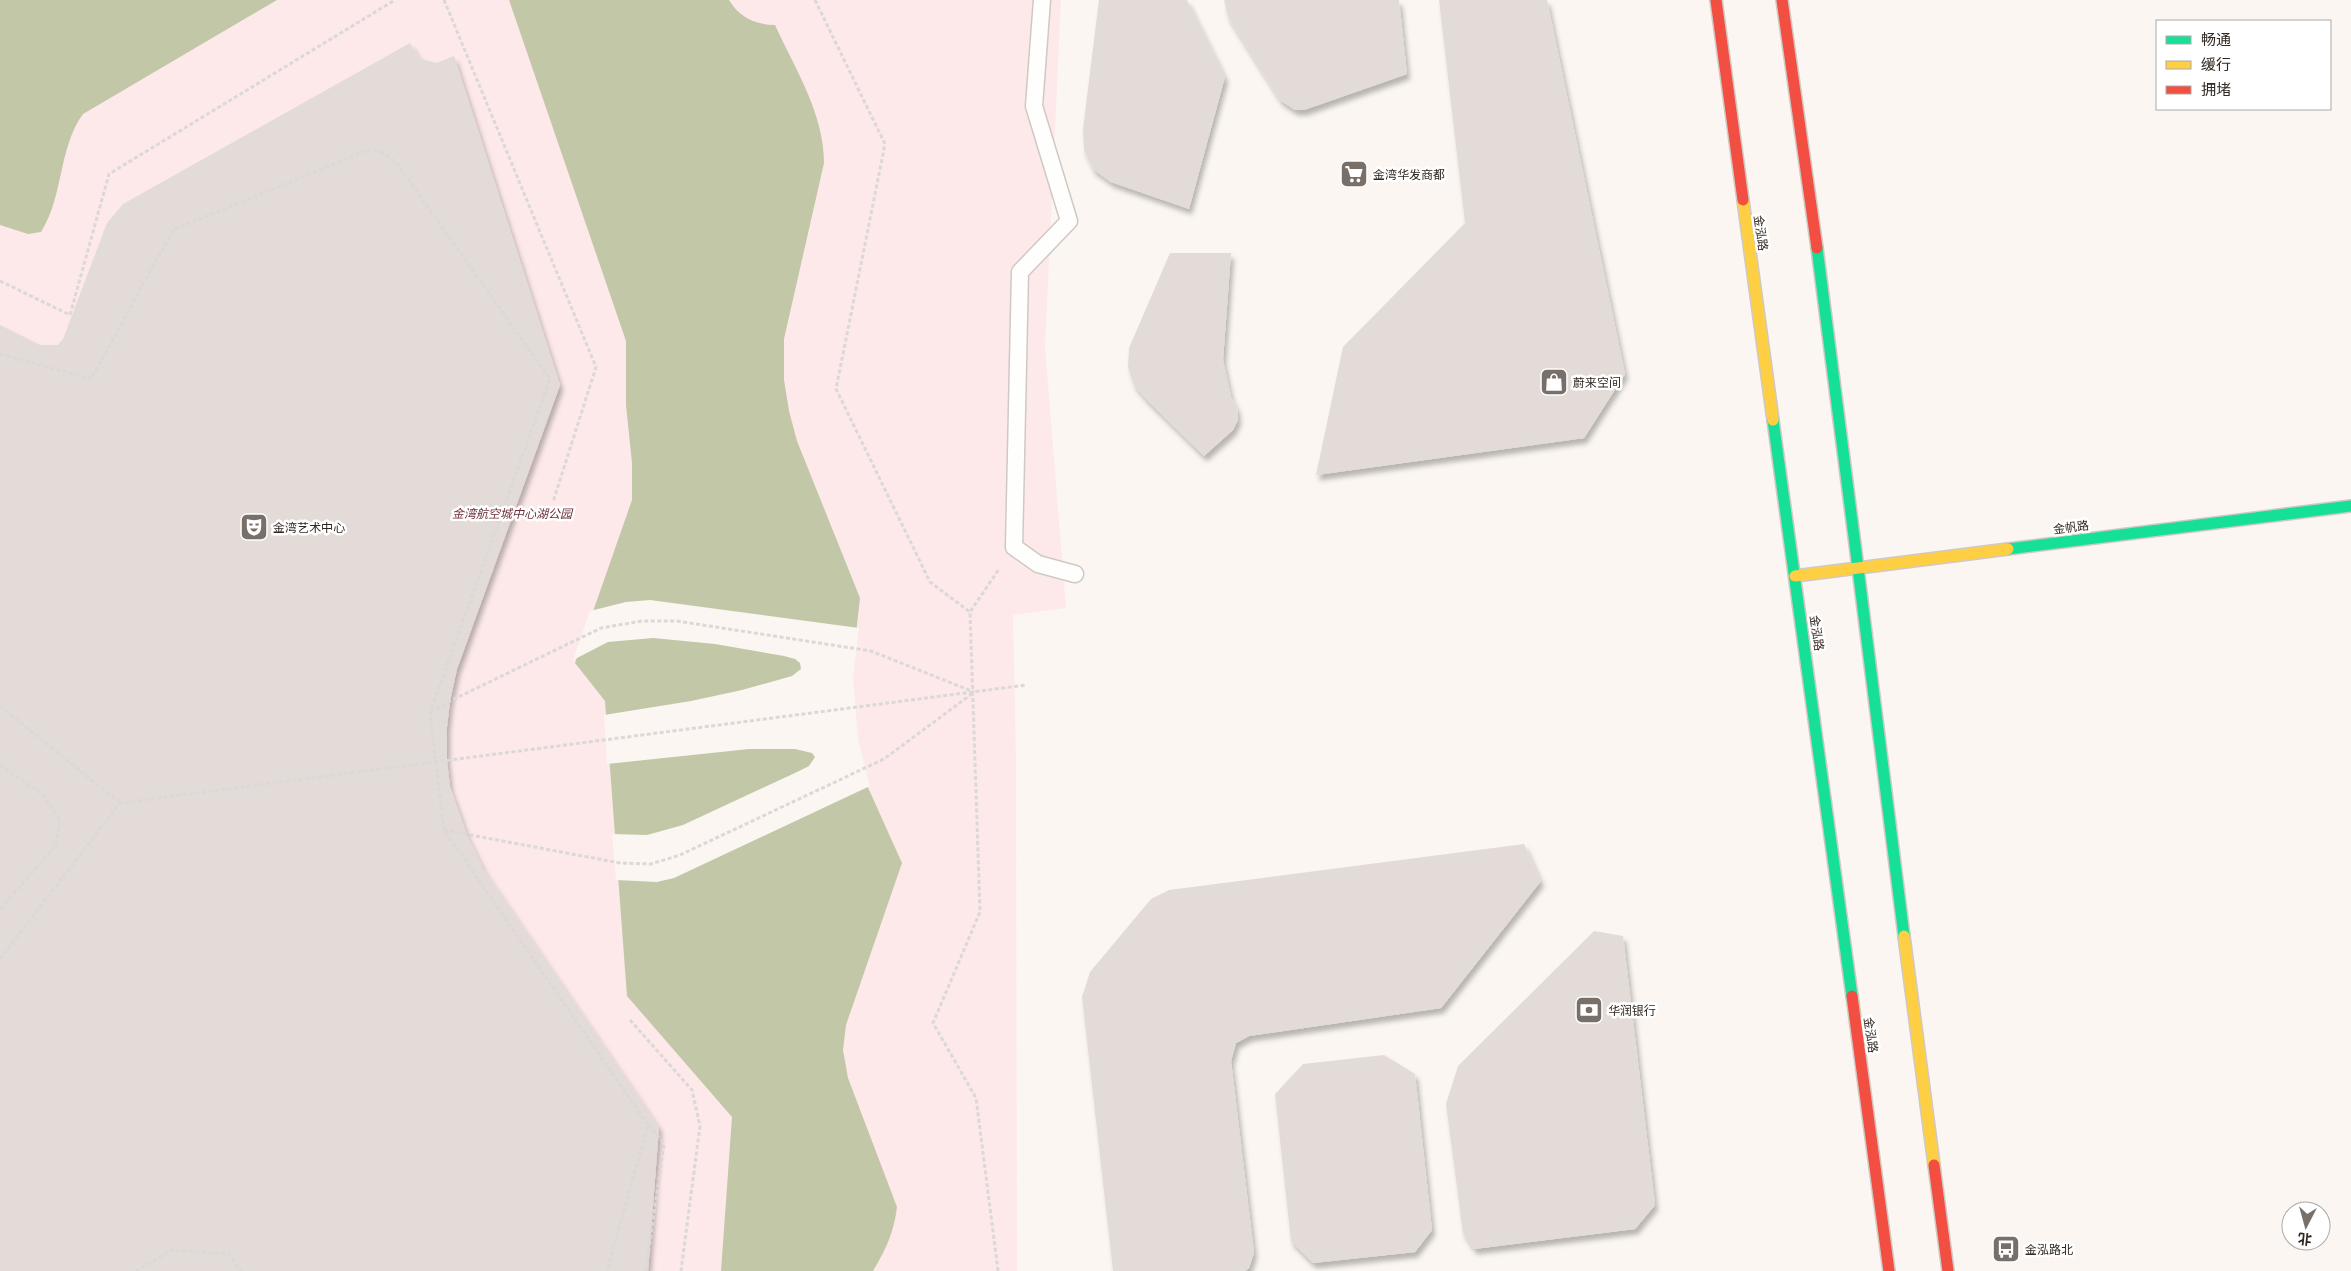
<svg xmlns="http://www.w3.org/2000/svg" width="2351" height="1271" viewBox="0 0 2351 1271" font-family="'PT Serif','Noto Sans SC',serif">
<defs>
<filter id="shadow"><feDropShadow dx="3" dy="5.5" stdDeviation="2.5" flood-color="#0004"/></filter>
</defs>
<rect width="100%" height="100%" fill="#fbf6f1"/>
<polygon fill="#fde9e9" points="0,0 1061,0 1045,347 1066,608 1013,615 1016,763 1017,1271 0,1271"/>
<g fill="#c2c7a7">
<path d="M 0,0 L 277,0 L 83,114 C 58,148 64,196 41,232 L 28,234 L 0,225 Z"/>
<path d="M 509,0 L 729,0 C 739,17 756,25 775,25 C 795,69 824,113 824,163 L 784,339 L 784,380 L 789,411 L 797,441 L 860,598 L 851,678 L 856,740 L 866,783 L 902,863 L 846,1025 L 843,1050 L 848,1078 L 897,1207 C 894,1232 886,1249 873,1271 L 721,1271 L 732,1117 L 627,996 L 605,701 L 575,663 L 632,500 L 632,463 L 626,405 L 626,341 Z"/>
</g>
<polygon fill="#fbf6f1" points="650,600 859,628 853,678 858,739 870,786 674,878 657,882 616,880 612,834 647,835 683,825 797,772 809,766 815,757 812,753 795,749 749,749 607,764 604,715 691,701 742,690 792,676 801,669 800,663 795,659 784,656 715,644 653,638 608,642 573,660 590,611 626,602"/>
<g fill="#e3dbd7" filter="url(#shadow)">
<polygon points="1099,0 1187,0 1225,77 1189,209 1111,182 1093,169 1084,150 1083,129"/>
<polygon points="1224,0 1399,0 1407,74 1304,110 1295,110 1280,100 1228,17"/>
<polygon points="1439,0 1547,0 1625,374 1584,438 1316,475 1343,347 1465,223"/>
<polygon points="410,43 419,58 436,63 454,56 560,385 457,669 450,701 447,727 447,761 450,787 467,835 484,870 659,1127 648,1271 0,1271 0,325 40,345 58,345 63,339 107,223 123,204"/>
<polygon points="1170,253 1231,253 1223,360 1231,397 1237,408 1238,420 1233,430 1204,456 1146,399 1134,385 1128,367 1129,348"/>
<polygon points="1524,844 1541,881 1441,1008 1249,1036 1236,1043 1231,1061 1254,1253 1249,1268 1245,1271 1113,1271 1082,997 1090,972 1151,899 1169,890"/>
<polygon points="1594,931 1623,936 1655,1205 1635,1229 1474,1249 1463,1233 1446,1104 1458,1066"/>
<polygon points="1384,1055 1415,1074 1432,1230 1415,1252 1313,1263 1291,1241 1275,1094 1303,1064"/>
</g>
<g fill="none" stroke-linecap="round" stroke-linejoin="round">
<g stroke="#d0c9c3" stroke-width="19">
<polyline id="lane" points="1042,0 1034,106 1069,221 1020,272 1014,547 1038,564 1075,574"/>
</g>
<g stroke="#d0c9c3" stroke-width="14">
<g id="fast">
<path d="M 1817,248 C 1848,477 1874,707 1904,936"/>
<polyline points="1773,420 1852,996"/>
<polyline points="2008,549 2351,506"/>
</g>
</g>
<g stroke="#d0c9c3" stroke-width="14">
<g id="slow">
<polyline points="1743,200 1773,420"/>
<polyline points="1795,576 2008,549"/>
<polyline points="1904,936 1934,1165"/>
</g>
</g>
<g stroke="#d0c9c3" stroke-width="14">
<g id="jam">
<polyline points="1716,0 1743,200"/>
<polyline points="1782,0 1817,248"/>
<polyline points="1852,996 1889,1271"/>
<polyline points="1934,1165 1948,1271"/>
</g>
</g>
<g stroke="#dbd8d7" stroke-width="3" stroke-dasharray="4 2.5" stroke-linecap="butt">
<polyline points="444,0 596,367 553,502"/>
<polyline points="815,0 885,144 836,389 930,582 970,612"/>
<polyline points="0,281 70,315 109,174 395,0"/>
<polyline points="0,354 91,379 173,230 368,150 381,152 396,162 550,379 430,713 444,830 648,1125 607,1271"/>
<polyline points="0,706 120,803"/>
<polyline points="431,713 450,701 601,628 642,621 677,621 871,651 974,692"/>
<polyline points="0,765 41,793 60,820 56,845 0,910"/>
<polyline points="444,830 620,863 651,864 680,855 884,759 973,693"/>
<polyline points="0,959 120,803 1026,685"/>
<polyline points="630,1020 692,1090 700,1126 681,1271"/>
<polyline points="136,1271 172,1250 228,1254 241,1271"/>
<polyline points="646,1271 664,1143 649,1125"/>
<polyline points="998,1271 976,1098 933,1023 980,912 970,612 999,569"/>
</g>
<use href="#lane" stroke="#fefefd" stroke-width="16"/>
<use href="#fast" stroke="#16e098" stroke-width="11"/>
<use href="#slow" stroke="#ffcf43" stroke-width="11"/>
<use href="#jam" stroke="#f24e42" stroke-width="11"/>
</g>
<defs>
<g id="supermarket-square" transform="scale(1.4375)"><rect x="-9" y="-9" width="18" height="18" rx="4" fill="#776f68" stroke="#fff"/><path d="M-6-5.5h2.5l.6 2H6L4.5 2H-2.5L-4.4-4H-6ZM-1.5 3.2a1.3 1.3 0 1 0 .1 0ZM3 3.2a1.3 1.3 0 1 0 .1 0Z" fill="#fff"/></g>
<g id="shop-square" transform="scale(1.4375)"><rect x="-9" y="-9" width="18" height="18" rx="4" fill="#776f68" stroke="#fff"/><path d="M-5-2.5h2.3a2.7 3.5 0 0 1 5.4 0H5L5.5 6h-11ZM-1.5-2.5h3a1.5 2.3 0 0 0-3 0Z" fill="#fff"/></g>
<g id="theatre-square" transform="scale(1.4375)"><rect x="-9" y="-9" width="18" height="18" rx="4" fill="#776f68" stroke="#fff"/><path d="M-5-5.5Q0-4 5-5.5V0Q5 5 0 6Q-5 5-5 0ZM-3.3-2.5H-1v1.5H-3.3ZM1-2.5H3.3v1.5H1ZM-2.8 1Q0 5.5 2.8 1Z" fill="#fff"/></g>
<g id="bank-square" transform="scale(1.4375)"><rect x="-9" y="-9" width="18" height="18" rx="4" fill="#776f68" stroke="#fff"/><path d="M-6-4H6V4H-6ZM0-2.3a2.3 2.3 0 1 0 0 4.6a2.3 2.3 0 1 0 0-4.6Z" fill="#fff"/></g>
<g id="bus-square" transform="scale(1.4375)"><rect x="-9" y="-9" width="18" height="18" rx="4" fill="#776f68" stroke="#fff"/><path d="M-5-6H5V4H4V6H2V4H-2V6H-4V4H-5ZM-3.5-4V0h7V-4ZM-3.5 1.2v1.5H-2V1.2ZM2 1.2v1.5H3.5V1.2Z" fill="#fff"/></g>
</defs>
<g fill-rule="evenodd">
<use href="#supermarket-square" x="1354" y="174"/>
<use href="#shop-square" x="1554" y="382"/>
<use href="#theatre-square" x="254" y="527"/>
<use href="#bank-square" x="1589" y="1010"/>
<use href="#bus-square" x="2006" y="1249"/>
</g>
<g text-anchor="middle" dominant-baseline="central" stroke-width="5" stroke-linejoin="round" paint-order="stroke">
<g font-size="12" fill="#30271f" stroke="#fff" text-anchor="start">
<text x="1373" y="174">金湾华发商都</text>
<text x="1573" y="382">蔚来空间</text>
<text x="273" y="527">金湾艺术中心</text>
<text x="1608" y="1010">华润银行</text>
<text x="2025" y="1249">金泓路北</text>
</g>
<g font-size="12" fill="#30271f" stroke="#fff">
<text transform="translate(1761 233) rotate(82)">金泓路</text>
<text transform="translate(2071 527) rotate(-7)">金帆路</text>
<text transform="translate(1817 633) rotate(82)">金泓路</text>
<text transform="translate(1871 1035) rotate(82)">金泓路</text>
</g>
<g font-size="12" font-style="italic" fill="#6d2d39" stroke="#fff">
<text x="512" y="513">金湾航空城中心湖公园</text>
</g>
</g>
<rect x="2156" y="20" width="175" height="90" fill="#ffffff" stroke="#aca9a5"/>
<rect x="2166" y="36" width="25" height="8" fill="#16e098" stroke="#aca9a5"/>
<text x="2201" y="45" font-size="15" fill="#30271f">畅通</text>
<rect x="2166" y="61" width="25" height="8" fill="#ffcf43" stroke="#aca9a5"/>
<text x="2201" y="70" font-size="15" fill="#30271f">缓行</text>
<rect x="2166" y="86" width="25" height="8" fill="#f24e42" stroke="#aca9a5"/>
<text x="2201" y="95" font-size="15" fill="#30271f">拥堵</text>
<g transform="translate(2306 1226) rotate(186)"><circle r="24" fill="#ffffff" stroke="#aca9a5"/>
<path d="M0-4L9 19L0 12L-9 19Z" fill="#776f68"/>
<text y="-8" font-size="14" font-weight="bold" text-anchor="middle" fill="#30271f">北</text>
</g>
</svg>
